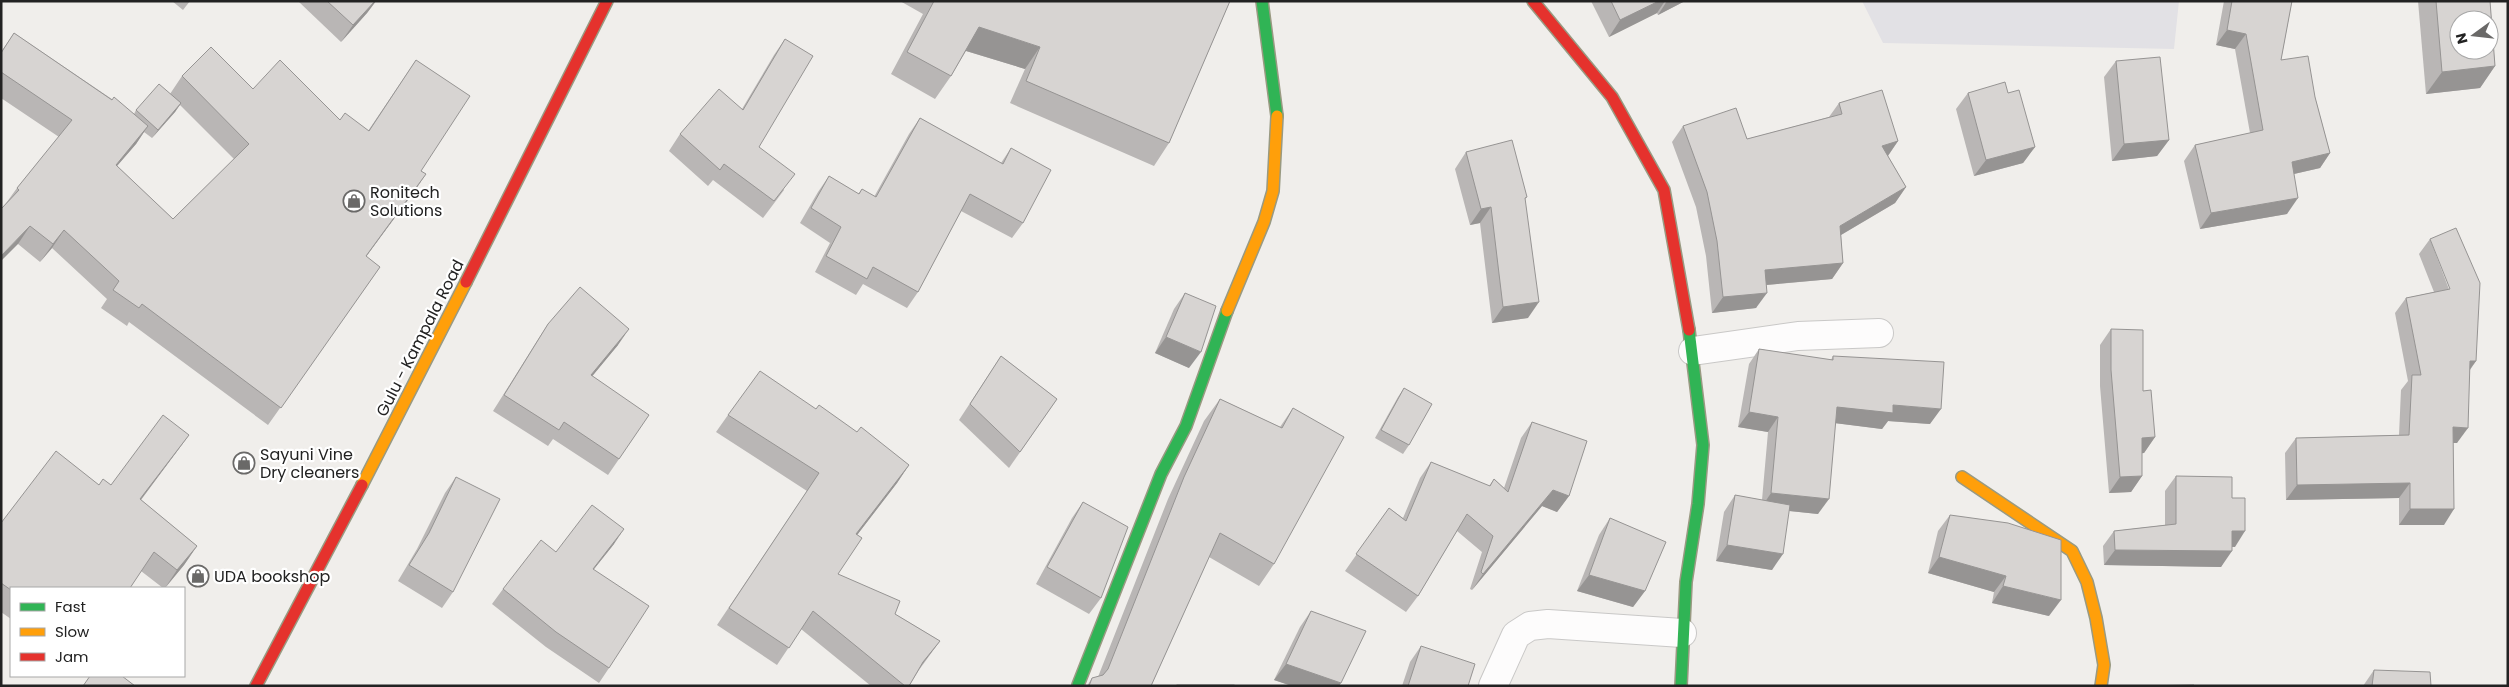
<svg xmlns="http://www.w3.org/2000/svg" width="2509" height="687" viewBox="0 0 2509 687" font-family="Poppins,sans-serif">
<rect width="100%" height="100%" fill="#f0eeeb"/>
<polygon fill="#e2e1e5" points="1862,1 2179,1 2174,49 1883,43"/>
<g fill="none" stroke-linecap="round" stroke-linejoin="round">
<g stroke="#c9c8c7" stroke-width="30">
<g id="street">
<polyline points="1693,351 1798,336 1879,333"/>
<polyline points="1493,686 1516,635 1530,626 1548,624 1682,633"/>
</g>
</g>
<g stroke="#999a82" stroke-width="14">
<g id="fast">
<polyline points="1262,1 1277,116"/>
<polyline points="1078,685 1161,474 1186,426 1227,311"/>
<polyline points="1681,686 1686,582 1698,504 1703,445 1689,330"/>
</g>
</g>
<g stroke="#999a82" stroke-width="14">
<g id="slow">
<polyline points="1227,311 1264,222 1273,191 1277,116"/>
<polyline points="1962,477 2072,551 2087,582 2096,618 2104,665 2101,686"/>
<polyline points="362,485 466,282"/>
</g>
</g>
<g stroke="#999a82" stroke-width="14">
<g id="jam">
<polyline points="1533,1 1612,97 1664,190 1689,330"/>
<polyline points="466,282 607,1"/>
<polyline points="256,686 362,485"/>
</g>
</g>
<use href="#street" stroke="#fdfcfc" stroke-width="28"/>
<use href="#fast" stroke="#30b455" stroke-width="11"/>
<use href="#slow" stroke="#ff9f0a" stroke-width="11"/>
<use href="#jam" stroke="#e5322d" stroke-width="11"/>
</g>
<g fill="#b9b6b5" fill-rule="evenodd">
<polygon points="172,1 190,1 183,10"/>
<polygon points="300,1 376,1 367,13 341,42 299,2"/>
<polygon points="900,1 1230,1 1169,143 1154,166 1010,103 1025,69 966,51 951,76 935,99 891,74 923,14"/>
<polygon points="1591,1 1685,1 1658,15 1657,13 1609,37"/>
<polygon points="2224,1 2292,1 2281,60 2315,97 2330,153 2320,168 2294,174 2287,214 2200,229 2184,161 2195,145 2250,133 2235,49 2216,45"/>
<polygon points="2418,1 2490,1 2495,66 2480,88 2426,94"/>
<path d="M 14,33 L 134,114 L 136,110 L 170,94 L 182,76 L 253,89 L 340,120 L 368,131 L 416,60 L 421,171 L 426,174 L 366,257 L 380,267 L 268,425 L 129,322 L 127,326 L 101,308 L 107,299 L 52,248 L 40,262 L 18,244 L 4,206 L 17,188 L 59,137 L 1,98 L 1,52 ZM 180,105 L 234,159 L 173,219 L 117,166 L 136,144 L 144,132 L 152,138 L 175,112 Z"/>
<polygon points="785,39 759,147 784,190 763,218 713,180 708,186 669,151 680,134 742,109 774,55"/>
<polygon points="2116,61 2169,140 2157,156 2112,161 2104,77"/>
<polygon points="1968,93 2008,93 2035,147 2023,163 1974,176 1956,109"/>
<polygon points="1839,103 1898,141 1888,156 1906,187 1895,203 1841,235 1843,263 1832,279 1766,285 1756,308 1712,313 1706,256 1696,207 1672,142 1683,126 1747,139 1829,117"/>
<polygon points="920,118 1001,163 1011,148 1023,223 1012,238 961,211 918,292 907,308 863,284 856,295 815,272 830,243 800,223 818,192 829,176 858,194 862,189 874,197 909,134"/>
<polygon points="1466,152 1527,197 1525,199 1528,318 1492,323 1480,223 1470,225 1455,169"/>
<polygon points="2430,239 2476,361 2470,370 2457,443 2453,443 2444,525 2399,525 2399,498 2286,500 2285,453 2296,438 2399,435 2401,390 2408,381 2395,313 2406,298 2434,292 2419,254"/>
<polygon points="1185,293 1189,368 1155,353 1174,309"/>
<polygon points="548,324 618,345 592,376 619,459 608,475 553,439 548,446 493,411 537,341"/>
<polygon points="2111,329 2143,391 2155,437 2144,453 2142,453 2142,476 2131,492 2109,493 2100,386 2100,345"/>
<polygon points="1759,349 1831,360 1833,356 1930,424 1888,421 1882,429 1835,423 1818,514 1789,511 1772,570 1716,561 1724,512 1735,495 1762,500 1768,432 1738,427 1749,364"/>
<polygon points="1001,356 1057,399 1009,468 959,420"/>
<polygon points="1404,388 1409,445 1403,454 1375,438 1398,397"/>
<polygon points="1220,399 1280,427 1293,408 1274,564 1259,586 1209,557 1151,686 1087,686 1092,678 1098,677 1168,499 1204,421"/>
<polygon points="816,409 857,432 909,465 897,483 857,535 838,574 895,614 940,641 919,670 909,686 871,686 801,629 777,665 717,625 807,491 716,432 728,415"/>
<polygon points="1532,422 1569,496 1557,512 1542,506 1472,590 1470,589 1482,552 1457,531 1418,596 1406,612 1345,571 1389,508 1403,518 1420,478 1431,462 1489,486 1494,479 1504,488 1521,438"/>
<polygon points="189,435 141,500 197,546 184,565 165,588 163,588 141,571 11,588 11,619 1,612 1,523 99,485 111,485"/>
<polygon points="2176,476 2232,498 2235,547 2232,547 2221,567 2104,565 2103,546 2114,531 2165,525 2165,491"/>
<polygon points="456,477 453,592 442,608 398,581 417,549 445,493"/>
<polygon points="1083,502 1101,598 1089,614 1036,584 1072,518"/>
<polygon points="1950,515 2049,616 1992,603 1994,592 1928,573 1938,531"/>
<polygon points="1610,518 1645,591 1633,607 1577,591 1599,535"/>
<polygon points="614,544 594,569 609,668 599,683 546,647 492,604 503,589 556,552"/>
<polygon points="1311,611 1339,686 1292,686 1274,680 1300,627"/>
<polygon points="1421,646 1468,686 1402,686 1410,662"/>
<polygon points="2374,670 2431,686 2363,686"/>
</g>
<g fill="#969493">
<polygon points="375,1 376,1 367,13 341,42 353,25"/>
<polygon points="1659,1 1665,1 1657,13 1609,37 1620,20"/>
<polygon points="1667,1 1685,1 1658,15"/>
<polygon points="979,27 1040,47 1025,69 963,50"/>
<polygon points="2227,30 2246,34 2235,49 2216,45"/>
<polygon points="2495,66 2480,88 2426,94 2442,72"/>
<polygon points="181,103 175,112 152,138 158,130"/>
<polygon points="148,126 136,144 103,182 116,165"/>
<polygon points="2169,140 2157,156 2112,161 2124,144"/>
<polygon points="1898,141 1887,157 1882,146"/>
<polygon points="2035,147 2023,163 1974,176 1986,160"/>
<polygon points="2330,153 2320,168 2281,177 2292,162"/>
<polygon points="426,174 414,192 353,274 366,256"/>
<polygon points="1906,187 1895,203 1829,242 1840,226"/>
<polygon points="2298,198 2287,214 2200,229 2211,213"/>
<polygon points="1491,207 1480,223 1470,225 1481,209"/>
<polygon points="30,226 18,244 1,261 1,256"/>
<polygon points="64,230 52,248 40,262 53,244"/>
<polygon points="1843,263 1832,279 1754,286 1765,270"/>
<polygon points="1767,293 1756,308 1712,313 1723,297"/>
<polygon points="1539,302 1528,318 1492,323 1503,307"/>
<polygon points="629,329 618,345 580,391 591,375"/>
<polygon points="1166,337 1201,352 1189,368 1155,353"/>
<polygon points="2470,361 2476,361 2465,376"/>
<polygon points="1893,405 1941,409 1930,424 1888,421 1882,429 1826,422 1837,407"/>
<polygon points="1749,412 1778,417 1768,432 1738,427"/>
<polygon points="2453,427 2468,428 2457,443 2442,443"/>
<polygon points="189,435 175,454 127,518 140,499"/>
<polygon points="2155,437 2144,453 2131,455 2142,438"/>
<polygon points="909,465 897,483 844,552 856,534"/>
<polygon points="2142,476 2131,492 2109,493 2120,477"/>
<polygon points="2410,483 2399,498 2286,500 2297,485"/>
<polygon points="1553,490 1569,496 1557,512 1542,506 1472,590 1483,574"/>
<polygon points="1771,493 1829,499 1818,514 1761,508"/>
<polygon points="2410,509 2454,509 2444,525 2399,525"/>
<polygon points="624,529 614,544 582,584 593,569"/>
<polygon points="2232,531 2245,531 2235,547 2221,546"/>
<polygon points="1727,545 1783,554 1772,570 1716,561"/>
<polygon points="197,546 184,565 165,588 177,570"/>
<polygon points="2115,550 2232,551 2221,567 2104,565"/>
<polygon points="1939,557 2006,576 1994,592 1928,573"/>
<polygon points="1589,575 1645,591 1633,607 1577,591"/>
<polygon points="2003,586 2061,600 2049,616 1992,603"/>
<polygon points="940,641 927,658 910,680 923,662"/>
<polygon points="1286,664 1341,683 1339,686 1292,686 1274,680"/>
</g>
<g fill="#d7d4d2" stroke="#969493" fill-rule="evenodd">
<polygon points="327,1 375,1 353,25"/>
<polygon points="934,1 1230,1 1169,143 1026,81 1040,47 979,27 951,76 907,52"/>
<polygon points="1611,1 1659,1 1620,20"/>
<polygon points="2232,1 2292,1 2281,60 2308,56 2315,97 2330,153 2292,162 2298,198 2211,213 2195,145 2263,130 2246,34 2227,30"/>
<path d="M 2436,1 L 2490,1 L 2495,66 L 2442,72 ZM 2459,20 L 2489,20 L 2489,50 L 2459,50 Z"/>
<polygon points="14,33 112,100 114,97 148,126 116,165 173,219 249,144 182,76 211,47 253,89 280,60 340,120 345,113 369,131 416,60 470,96 421,171 426,174 366,256 380,267 281,408 142,304 139,308 113,290 119,281 64,230 53,244 30,226 1,256 1,209 19,190 17,188 72,120 1,72 1,53"/>
<polygon points="785,39 813,56 759,147 795,174 774,201 724,164 720,170 680,134 719,89 743,110"/>
<polygon points="2160,57 2169,140 2124,144 2116,61"/>
<polygon points="2005,82 2008,93 2019,90 2035,147 1986,160 1968,93"/>
<polygon points="159,84 181,103 158,130 136,110"/>
<polygon points="1882,90 1898,141 1882,146 1906,187 1840,226 1843,263 1765,270 1767,293 1723,297 1717,241 1707,192 1683,126 1736,108 1747,139 1842,114 1839,103"/>
<polygon points="920,118 1003,164 1011,148 1051,170 1023,223 970,194 918,292 873,267 867,279 826,256 841,227 811,208 829,176 859,194 862,189 876,197"/>
<polygon points="1512,140 1527,197 1525,198 1539,302 1503,307 1491,207 1481,209 1466,152"/>
<polygon points="2456,228 2480,283 2476,361 2470,361 2468,428 2453,427 2454,509 2410,509 2410,483 2297,485 2296,438 2409,435 2412,375 2421,375 2406,298 2450,289 2430,239"/>
<polygon points="580,287 629,329 591,375 649,415 619,459 564,422 559,430 504,395 548,324"/>
<polygon points="1185,293 1216,306 1201,352 1166,337"/>
<polygon points="2111,329 2143,330 2143,391 2151,390 2155,437 2142,438 2142,476 2120,477 2111,370"/>
<polygon points="1759,349 1833,360 1833,356 1944,362 1941,409 1893,405 1893,413 1837,407 1829,499 1771,493 1778,417 1749,412"/>
<polygon points="1001,356 1057,399 1020,452 970,404"/>
<polygon points="760,371 816,409 819,405 857,432 861,427 909,465 856,534 862,538 838,574 900,601 895,614 940,641 923,662 909,686 905,686 813,611 789,648 729,608 819,473 728,415"/>
<polygon points="1404,388 1432,404 1409,445 1381,430"/>
<polygon points="1220,399 1282,428 1293,408 1344,437 1274,564 1220,533 1151,686 1089,686 1092,678 1103,675 1108,669 1184,477"/>
<polygon points="163,415 189,435 140,499 197,546 177,570 154,552 130,588 11,588 11,590 1,583 1,523 56,451 99,485 103,479 111,485"/>
<polygon points="1532,422 1587,441 1569,496 1553,490 1483,574 1481,572 1493,536 1467,514 1418,596 1356,554 1389,508 1406,521 1431,462 1490,486 1494,479 1508,492"/>
<polygon points="2176,476 2232,477 2232,498 2245,498 2245,531 2232,531 2232,551 2115,550 2114,531 2176,524"/>
<polygon points="456,477 500,499 453,592 409,565 429,533"/>
<polygon points="1735,495 1790,505 1783,554 1727,545"/>
<polygon points="1083,502 1128,527 1101,598 1047,567"/>
<polygon points="592,505 624,529 593,569 649,606 609,668 556,632 503,589 541,540 556,552"/>
<polygon points="1950,515 2008,523 2061,540 2061,600 2003,586 2006,576 1939,557"/>
<polygon points="1610,518 1666,542 1645,591 1589,575"/>
<polygon points="1311,611 1366,631 1341,683 1286,664"/>
<polygon points="1421,646 1475,664 1468,686 1408,686"/>
<polygon points="2374,670 2430,672 2431,686 2372,686"/>
<polygon points="90,676 122,676 135,686 83,686"/>
<rect x="1177" y="685" width="57" height="1"/>
<polygon points="2194,685 2194,686 2140,686"/>
</g>
<defs>
<g id="shop-ring" transform="scale(1.125)"><circle r="9.5" fill="#fff" stroke="#6a6968" stroke-width="1.5"/><path d="M-5-2.5h2.3a2.7 3.5 0 0 1 5.4 0H5L5.5 6h-11ZM-1.5-2.5h3a1.5 2.3 0 0 0-3 0Z" fill="#6a6968"/></g>
</defs>
<g fill-rule="evenodd">
<use href="#shop-ring" x="354" y="201"/>
<use href="#shop-ring" x="244" y="463"/>
<use href="#shop-ring" x="198" y="576"/>
</g>
<g text-anchor="middle" dominant-baseline="central" stroke-width="4.5" stroke-linejoin="round" paint-order="stroke">
<g font-size="16" fill="#222" stroke="#fff" text-anchor="start">
<text x="370" y="192">Ronitech<tspan x="370" dy="18">Solutions</tspan></text>
<text x="260" y="454">Sayuni Vine<tspan x="260" dy="18">Dry cleaners</tspan></text>
<text x="214" y="576">UDA bookshop</text>
</g>
<g font-size="16" fill="#222" stroke="#fff">
<text transform="translate(420 338) rotate(-63)">Gulu - Kampala Road</text>
</g>
</g>
<rect width="2509" height="687" fill="none" stroke="#222222" stroke-width="5"/>
<rect x="10" y="587" width="175" height="90" fill="#ffffff" stroke="#a7a7a7"/>
<rect x="20" y="603" width="25" height="8" fill="#30b455" stroke="#a7a7a7"/>
<text x="55" y="612" font-size="15" fill="#222222">Fast</text>
<rect x="20" y="628" width="25" height="8" fill="#ff9f0a" stroke="#a7a7a7"/>
<text x="55" y="637" font-size="15" fill="#222222">Slow</text>
<rect x="20" y="653" width="25" height="8" fill="#e5322d" stroke="#a7a7a7"/>
<text x="55" y="662" font-size="15" fill="#222222">Jam</text>
<g transform="translate(2474 35) rotate(255)"><circle r="24" fill="#ffffff" stroke="#a7a7a7"/>
<path d="M0-4L9 19L0 12L-9 19Z" fill="#6a6968"/>
<text y="-8" font-size="14" font-weight="bold" text-anchor="middle" fill="#222222">N</text>
</g>
</svg>
